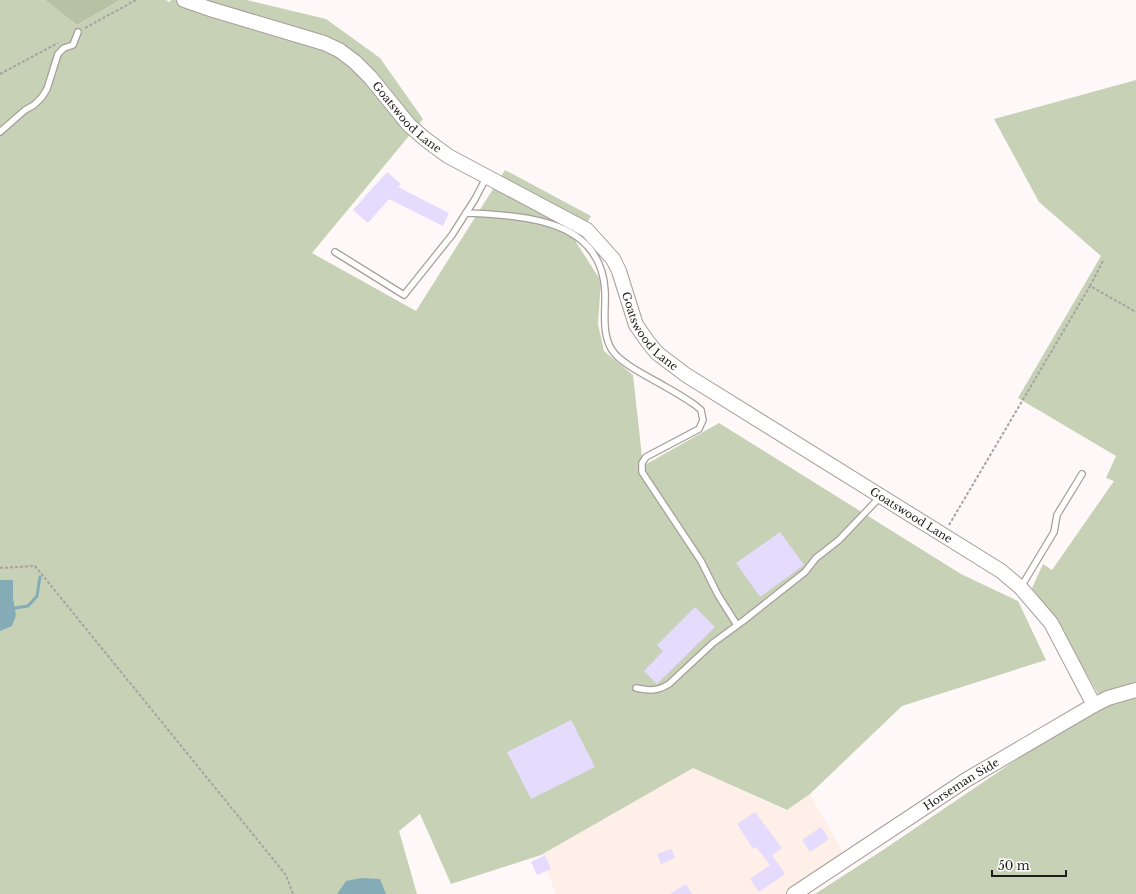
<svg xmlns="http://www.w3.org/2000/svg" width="1136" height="894" viewBox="0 0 1136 894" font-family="'Libre Baskerville',serif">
<rect width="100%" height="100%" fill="#fef9f8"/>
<polygon fill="#feefe9" points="693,768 786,811 810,794 844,854 790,894 556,894 541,855"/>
<g fill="#c6d1b6">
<polygon points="0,0 45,0 77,25 120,0 166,0 169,2 171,0 247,0 326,19 380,58 423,119 312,253 416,311 505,170 591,216 576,242 601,281 598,324 604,351 633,375 643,466 719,423 961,574 1018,601 1046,660 902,706 810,794 787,810 693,768 541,855 451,884 420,814 399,831 417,894 0,894"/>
<polygon points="1136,80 1136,686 1101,699 1059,625 1032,588 1043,564 1052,570 1114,481 1106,478 1116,456 1018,398 1101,256 1039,202 994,119"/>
<polygon points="1136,694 1136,894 815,894 883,850 1097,705"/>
</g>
<polygon fill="#b6c2a3" points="45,0 120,0 77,25"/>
<g fill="#85acb6">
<polygon points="0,580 13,580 13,599 16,615 12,626 0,631"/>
<polygon points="361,878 380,879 386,894 337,894 346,881"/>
</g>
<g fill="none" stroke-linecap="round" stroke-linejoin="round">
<polyline stroke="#85acb6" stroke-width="3" points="15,608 28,606 37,596 40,577"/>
</g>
<g fill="#e5dbfc">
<polygon points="387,172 401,184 398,187 449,213 443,226 389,199 368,223 353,210"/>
<polygon points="780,532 804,565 760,597 736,563"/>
<polygon points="695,607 715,627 657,684 644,671 663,651 657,645"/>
<polygon points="571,720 595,767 531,799 507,752"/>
<polygon points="755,812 782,848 772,855 785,874 759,892 750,879 770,865 756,847 753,849 737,824"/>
<polygon points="821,827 829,839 810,852 802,840"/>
<polygon points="671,849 675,858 661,864 657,854"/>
<polygon points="545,855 551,869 537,875 531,862"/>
<polygon points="686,884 692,894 670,894"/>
</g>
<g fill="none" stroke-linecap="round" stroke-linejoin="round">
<g stroke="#a79e9a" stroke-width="8">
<g id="service">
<polyline points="0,132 25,110 34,105 42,97 47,89 58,54 64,48 73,45 78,32"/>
<path d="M 466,213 C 521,216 601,217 605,291 C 606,310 601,333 612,350 C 621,364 649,377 664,386 C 675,392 685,398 695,405 L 701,410 L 703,420 L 699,429 L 646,457 L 642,463 L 642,472 L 701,561 L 718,595 L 737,625"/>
<polyline points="335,252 404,295 452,235 475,199 486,178"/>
<polyline points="1021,587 1054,532 1057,515 1082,474"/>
<path d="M 636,688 C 650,691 658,691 669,684 L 713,643 L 743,621 L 805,572 L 816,558 L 839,540 L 880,497"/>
</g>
</g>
<g stroke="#a79e9a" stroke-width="16">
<g id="tertiary">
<path id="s1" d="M 184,0 L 210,9 L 324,43 L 339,50 L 355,62 L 370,77 L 409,125 L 425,139 L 448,156 L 587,230 L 613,259 L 619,271 L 636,325 L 648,342 L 657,353 L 686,375 L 1001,571 L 1021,588 L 1051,623 L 1094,705"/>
<path id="s2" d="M 794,894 L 966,780 L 1094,705 L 1108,698 L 1136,690"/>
</g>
</g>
<g stroke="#a7a3a2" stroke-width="2" stroke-dasharray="3 2" stroke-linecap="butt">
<polyline points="85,28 136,0"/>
<polyline points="0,74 58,43"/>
<polyline points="1090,286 1103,261"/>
<polyline points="949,525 1090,286 1136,312"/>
<polyline points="0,568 35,566 286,875 293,894"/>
</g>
<use href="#service" stroke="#fff" stroke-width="5.5"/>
<use href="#tertiary" stroke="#fff" stroke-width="14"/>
</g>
<g text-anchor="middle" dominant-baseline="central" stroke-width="4" stroke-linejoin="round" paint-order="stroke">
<g font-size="11" fill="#201c1b" stroke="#fff">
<text stroke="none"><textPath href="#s1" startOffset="259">Goatswood Lane</textPath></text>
<text stroke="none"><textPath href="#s1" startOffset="595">Goatswood Lane</textPath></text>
<text stroke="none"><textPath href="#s1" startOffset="919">Goatswood Lane</textPath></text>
<text stroke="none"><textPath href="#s2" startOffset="200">Horseman Side</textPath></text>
</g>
</g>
<path d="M992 870v6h74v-6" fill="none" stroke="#201c1b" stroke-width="2"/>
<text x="998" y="870" font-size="12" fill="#201c1b" stroke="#ffffff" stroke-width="3" paint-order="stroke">50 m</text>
</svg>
